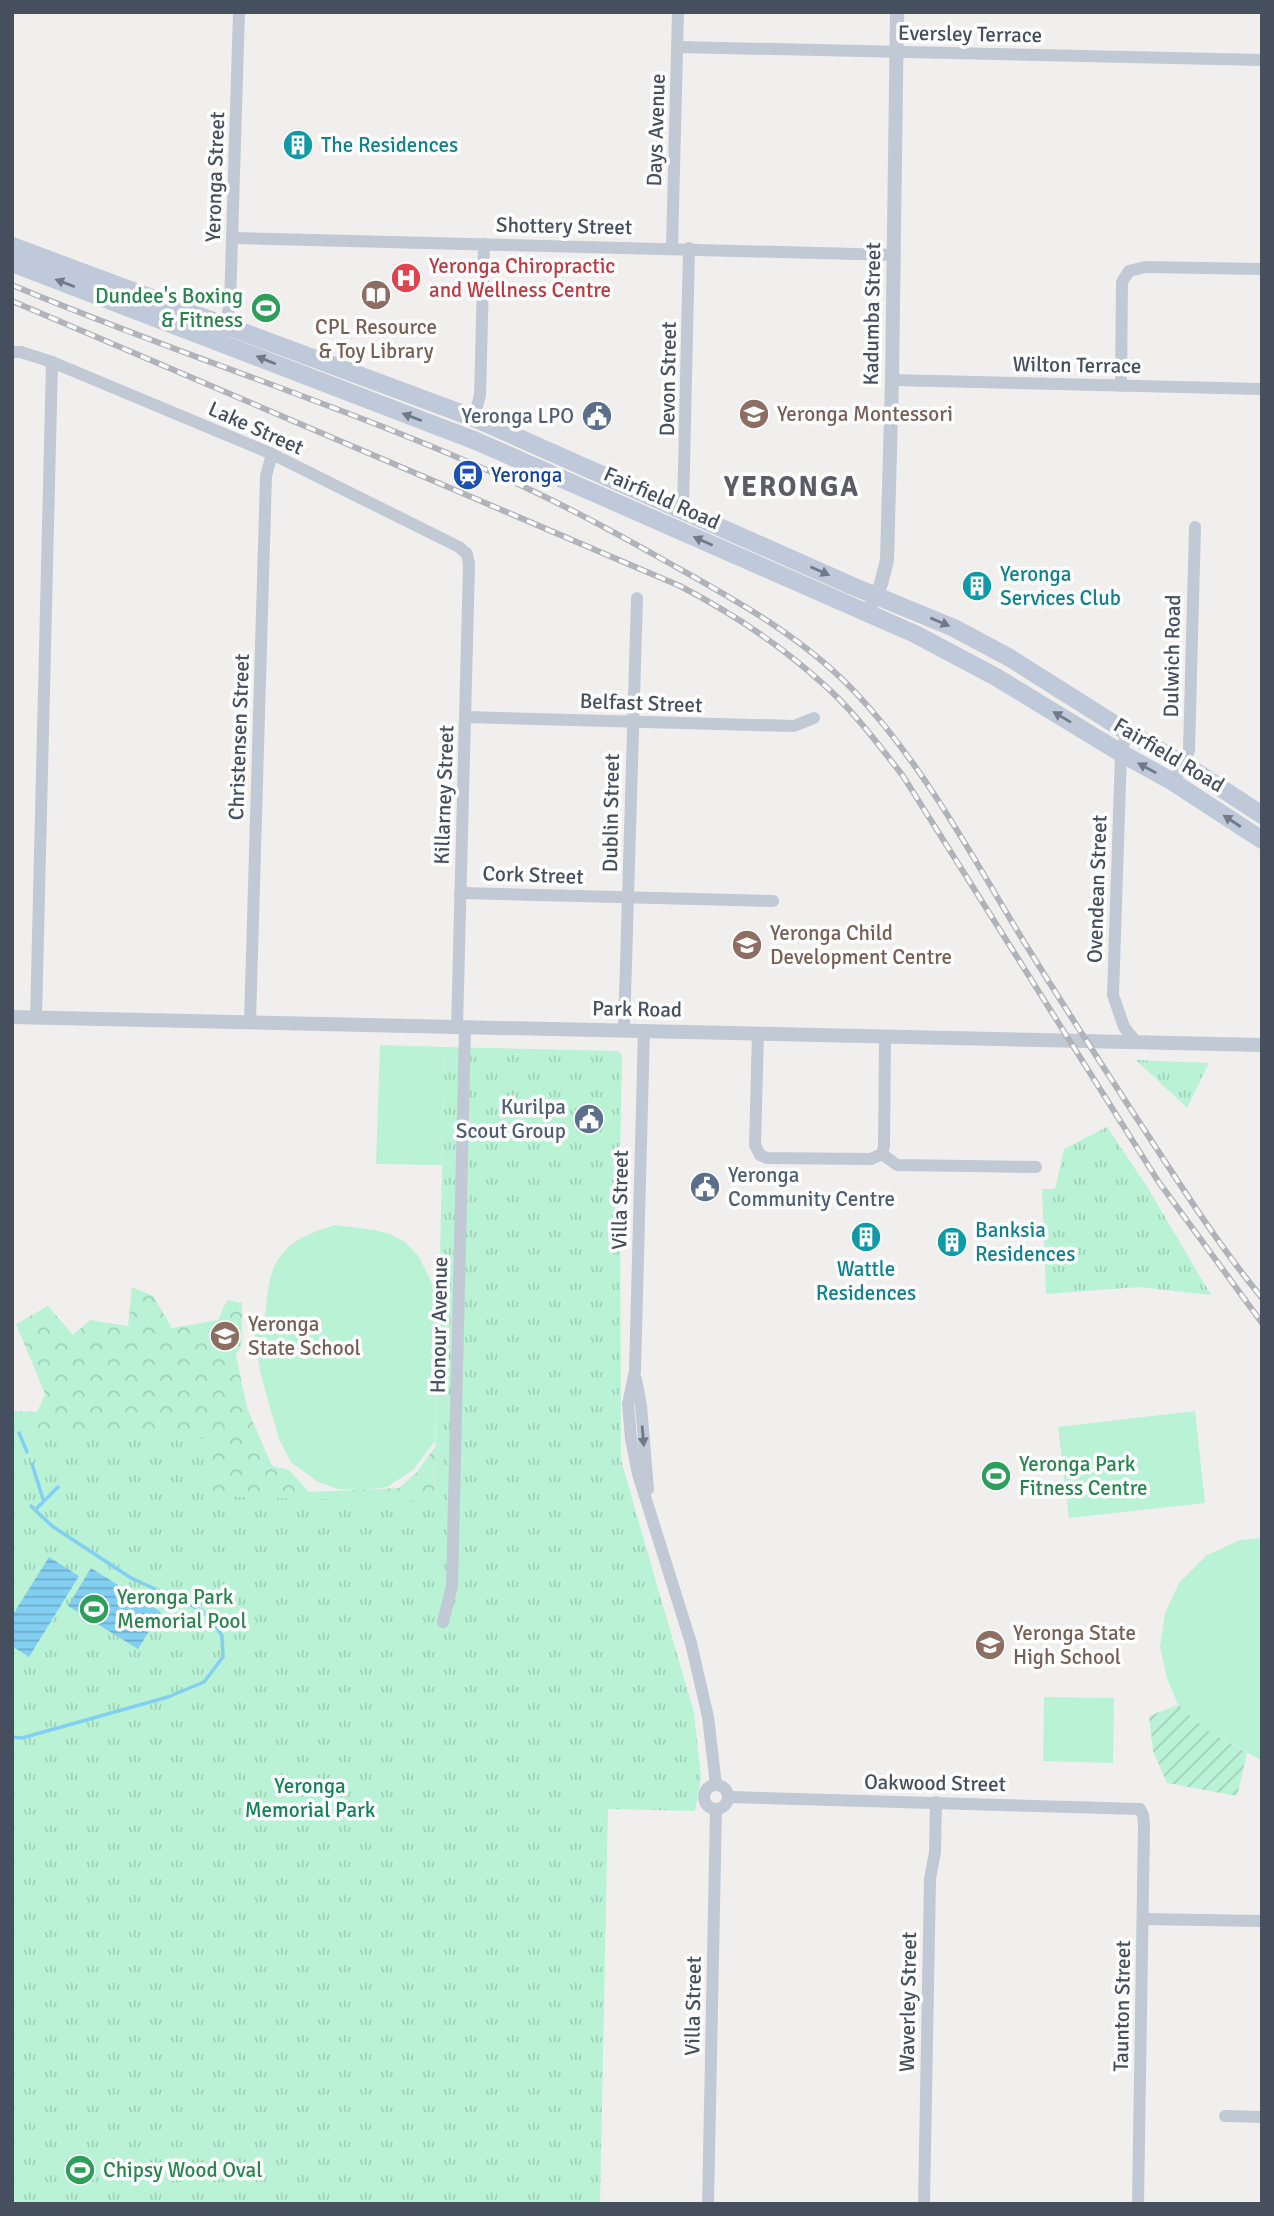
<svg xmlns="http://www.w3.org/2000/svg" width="1274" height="2216" viewBox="0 0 1274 2216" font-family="Signika,sans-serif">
<defs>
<pattern id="forest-crowns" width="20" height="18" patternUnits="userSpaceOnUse" patternTransform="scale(1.75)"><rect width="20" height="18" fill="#b9f2d5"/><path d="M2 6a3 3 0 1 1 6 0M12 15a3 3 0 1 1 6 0" fill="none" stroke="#a0d1b9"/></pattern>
<pattern id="park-tufts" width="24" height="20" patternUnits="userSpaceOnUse" patternTransform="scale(1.75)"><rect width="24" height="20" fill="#b9f2d5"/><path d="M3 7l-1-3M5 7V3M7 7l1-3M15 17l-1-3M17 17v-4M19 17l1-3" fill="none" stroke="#a0d1b9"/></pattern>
<pattern id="garden-furrows" width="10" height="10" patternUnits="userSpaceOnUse" patternTransform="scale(1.75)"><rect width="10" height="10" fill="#b9f2d5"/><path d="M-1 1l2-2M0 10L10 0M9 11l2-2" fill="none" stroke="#a0d1b9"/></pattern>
<pattern id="water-rules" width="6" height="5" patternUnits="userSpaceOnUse" patternTransform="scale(1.75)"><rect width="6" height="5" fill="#83cff2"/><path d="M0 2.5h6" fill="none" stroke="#6daac7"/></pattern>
</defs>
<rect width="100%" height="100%" fill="#f1efee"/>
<g fill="#b9f2d5">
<polygon points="380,1045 445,1047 442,1165 376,1164"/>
<path d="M 336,1225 L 374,1230 L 390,1234 L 405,1242 L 419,1257 L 439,1297 L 435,1441 L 413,1470 L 387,1487 L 360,1490 L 338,1489 L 318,1482 L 291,1462 L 279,1439 L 261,1376 L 254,1334 L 264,1333 C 268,1271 269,1243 336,1225 Z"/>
<polygon points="1195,1411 1205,1503 1069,1518 1058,1427"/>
<polygon points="1262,1538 1262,1761 1207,1730 1178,1705 1167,1678 1160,1647 1165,1613 1179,1583 1207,1555 1240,1540"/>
<polygon points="1044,1697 1114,1698 1113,1763 1043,1761"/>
</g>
<polygon fill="url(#forest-crowns)" points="132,1287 153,1296 172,1328 218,1320 227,1300 242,1303 242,1343 236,1355 247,1408 272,1466 289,1470 309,1492 399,1488 417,1472 435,1447 434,1503 387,1586 12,1431 12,1411 37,1412 45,1394 16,1324 48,1306 73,1335 90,1320 128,1326"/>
<g fill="url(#park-tufts)">
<polygon points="445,1047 619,1051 622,1056 620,1158 621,1460 694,1713 701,1777 695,1811 608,1809 600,2204 12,2204 12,1431 212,1439 212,1496 434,1502"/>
<polygon points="1136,1060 1209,1063 1187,1108"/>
<polygon points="1107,1127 1146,1185 1211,1295 1139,1287 1046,1294 1042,1189 1055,1189 1064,1149"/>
</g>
<polygon fill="url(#garden-furrows)" points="1178,1705 1207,1730 1247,1753 1237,1796 1167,1783 1153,1751 1149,1716"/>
<g fill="url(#water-rules)">
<polygon points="49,1557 79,1576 29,1657 12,1646 12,1616"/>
<polygon points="91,1568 161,1612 138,1649 68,1606"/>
</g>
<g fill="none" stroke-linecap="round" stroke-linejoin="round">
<g stroke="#83cff2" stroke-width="3.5">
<polyline points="19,1433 27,1452"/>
<polyline points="32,1464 43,1499"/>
<polyline points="35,1510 58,1487"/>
<polyline points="12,1737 22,1738 168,1697 204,1682 223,1657 222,1636 213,1621 201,1610 131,1578 52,1526 31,1506"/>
</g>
<g stroke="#c1c9d5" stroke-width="12">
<polyline points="678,47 1262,60"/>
<polyline points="233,238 894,255"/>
<polyline points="672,248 678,12"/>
<polyline points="223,333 230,304 239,12"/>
<polyline points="12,352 21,352 52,362 272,454 459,547 467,554 469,564 457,1028"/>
<polyline points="892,380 1262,389"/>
<polyline points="1121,386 1122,282 1129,271 1145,267 1262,269"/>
<polyline points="474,418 480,395 484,244"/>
<polyline points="683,510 689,248"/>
<polyline points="465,717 794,726 814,718"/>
<polyline points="1127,732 1121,753 1113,995 1124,1027 1136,1042"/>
<polyline points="1173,782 1184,764 1189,750 1195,527"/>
<polyline points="460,893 773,901"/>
<polyline points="36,1018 52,362"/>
<polyline points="250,1022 266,476 272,454"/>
<polyline points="624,1030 637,598"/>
<polyline points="644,1030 636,1334 635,1371 628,1404 631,1439 638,1474 691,1643 708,1717 716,1785"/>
<polyline points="758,1033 755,1145 760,1155 767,1158 871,1159 882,1154"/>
<polyline points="882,1154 897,1165 1036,1167"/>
<polyline points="882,1154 884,1146 885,1036"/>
<polyline points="636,1379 641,1406 648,1489"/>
<polyline points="443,1622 452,1586 465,1028"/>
<circle cx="716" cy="1797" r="12"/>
<polyline points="728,1797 1140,1809 1143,1815 1144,1825 1138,2204"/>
<polyline points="1143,1919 1262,1921"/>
<polyline points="1225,2116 1262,2117"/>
<polyline points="708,2204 716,1809"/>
<polyline points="924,2204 930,1879 935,1852 936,1802"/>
</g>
<g stroke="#c1c9d5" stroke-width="14">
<polyline points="868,613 881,584 887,560 892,380 897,12"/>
<polyline points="12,1017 1262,1045"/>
</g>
<g stroke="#c0c9d9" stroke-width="18">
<polyline points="12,246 474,418 850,585 954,628 1010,658 1127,732 1184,764 1262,815"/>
<polyline points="12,263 476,441 915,634 996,677 1121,753 1173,782 1262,840"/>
</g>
<g stroke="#b0b3b9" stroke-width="6">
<g id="rail">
<path d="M 12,285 C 185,358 366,412 535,492 C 581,514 625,538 669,563 C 735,600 802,636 855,692 C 920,761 967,847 1015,927 C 1059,999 1105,1070 1151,1140 C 1186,1194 1221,1248 1262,1298"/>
<path d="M 12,301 L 680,586 C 732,613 779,644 822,683 C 853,710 878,744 903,776 L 1158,1181 L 1262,1323"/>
</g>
</g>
<use href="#rail" stroke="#fff" stroke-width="3.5" stroke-dasharray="10" stroke-linecap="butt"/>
</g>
<defs><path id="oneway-solid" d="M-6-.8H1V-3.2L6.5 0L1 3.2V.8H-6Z" transform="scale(1.75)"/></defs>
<g fill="#707a88">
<use href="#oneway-solid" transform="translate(65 283) rotate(-159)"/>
<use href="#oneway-solid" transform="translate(266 360) rotate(-158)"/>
<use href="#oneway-solid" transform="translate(412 417) rotate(-159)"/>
<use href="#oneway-solid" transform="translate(703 541) rotate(-156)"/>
<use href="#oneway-solid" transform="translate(820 571) rotate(24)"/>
<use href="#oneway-solid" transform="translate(940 622) rotate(23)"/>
<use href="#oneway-solid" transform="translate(1062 717) rotate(-149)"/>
<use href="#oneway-solid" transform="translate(1147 768) rotate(-151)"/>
<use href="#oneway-solid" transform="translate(1232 821) rotate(-147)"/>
</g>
<use fill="#707a87" href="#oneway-solid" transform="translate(643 1436) rotate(85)"/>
<defs>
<g id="building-disc" transform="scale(1.575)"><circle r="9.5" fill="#0f9aa8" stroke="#fff"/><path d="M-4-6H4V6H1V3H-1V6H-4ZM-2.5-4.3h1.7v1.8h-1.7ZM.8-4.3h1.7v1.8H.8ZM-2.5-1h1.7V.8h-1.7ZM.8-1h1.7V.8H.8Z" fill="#fff"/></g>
<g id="hospital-disc" transform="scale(1.575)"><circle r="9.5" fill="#e0444e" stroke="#fff"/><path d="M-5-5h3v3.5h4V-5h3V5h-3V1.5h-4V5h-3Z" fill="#fff"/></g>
<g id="library-disc" transform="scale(1.575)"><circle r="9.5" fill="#8d6e63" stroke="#fff"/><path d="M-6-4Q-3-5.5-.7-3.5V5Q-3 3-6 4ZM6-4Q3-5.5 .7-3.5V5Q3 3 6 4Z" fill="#fff"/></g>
<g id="stadium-disc" transform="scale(1.575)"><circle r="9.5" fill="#2e9e5b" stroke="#fff"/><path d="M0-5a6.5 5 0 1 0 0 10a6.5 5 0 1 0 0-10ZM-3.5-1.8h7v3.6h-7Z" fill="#fff"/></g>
<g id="school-disc" transform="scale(1.575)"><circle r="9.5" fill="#8d6e63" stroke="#fff"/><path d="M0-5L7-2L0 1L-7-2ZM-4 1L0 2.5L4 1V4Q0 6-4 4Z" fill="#fff"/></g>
<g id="civic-disc" transform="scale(1.575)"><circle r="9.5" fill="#5c6f8a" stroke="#fff"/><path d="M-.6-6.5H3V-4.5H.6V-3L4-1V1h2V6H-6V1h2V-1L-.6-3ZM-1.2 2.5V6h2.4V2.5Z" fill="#fff"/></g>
<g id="station-disc" transform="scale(1.575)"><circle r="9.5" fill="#1a4fb4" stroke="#fff"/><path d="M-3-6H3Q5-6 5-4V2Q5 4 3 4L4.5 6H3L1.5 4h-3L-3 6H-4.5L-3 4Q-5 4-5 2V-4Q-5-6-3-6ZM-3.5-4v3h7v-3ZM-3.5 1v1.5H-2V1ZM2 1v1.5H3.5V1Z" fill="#fff"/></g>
</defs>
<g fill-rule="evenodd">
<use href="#building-disc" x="298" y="145"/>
<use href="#hospital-disc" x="406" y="278"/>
<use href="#library-disc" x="376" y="295"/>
<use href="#stadium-disc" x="266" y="308"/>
<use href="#school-disc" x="754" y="414"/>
<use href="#civic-disc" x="597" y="416"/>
<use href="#station-disc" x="468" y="475"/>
<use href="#building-disc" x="977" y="586"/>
<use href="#school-disc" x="747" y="945"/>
<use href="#civic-disc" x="589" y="1119"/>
<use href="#civic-disc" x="705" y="1187"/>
<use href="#building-disc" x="866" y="1237"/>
<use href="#building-disc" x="952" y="1242"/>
<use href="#school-disc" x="225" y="1336"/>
<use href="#stadium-disc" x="996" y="1476"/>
<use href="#stadium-disc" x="94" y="1609"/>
<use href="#school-disc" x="990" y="1645"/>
<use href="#stadium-disc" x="80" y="2170"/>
</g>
<g text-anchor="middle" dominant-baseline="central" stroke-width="7" stroke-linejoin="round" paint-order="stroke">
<g font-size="21" fill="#454f5d" stroke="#fff">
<text transform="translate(970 34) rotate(1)">Eversley Terrace</text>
<text transform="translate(656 130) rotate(-88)">Days Avenue</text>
<text transform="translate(215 177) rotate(-88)">Yeronga Street</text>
<text transform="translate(564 226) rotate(1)">Shottery Street</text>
<text transform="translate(872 314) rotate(-89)">Kadumba Street</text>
<text transform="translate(1077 365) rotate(1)">Wilton Terrace</text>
<text transform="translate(668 379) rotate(-89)">Devon Street</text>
<text transform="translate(256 428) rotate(24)">Lake Street</text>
<text transform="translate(662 498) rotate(24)">Fairfield Road</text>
<text transform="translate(1172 656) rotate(-89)">Dulwich Road</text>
<text transform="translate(641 703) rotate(2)">Belfast Street</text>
<text transform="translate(239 737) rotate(-88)">Christensen Street</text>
<text transform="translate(1169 755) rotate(31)">Fairfield Road</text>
<text transform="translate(444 795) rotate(-88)">Killarney Street</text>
<text transform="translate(611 813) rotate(-89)">Dublin Street</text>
<text transform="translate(533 875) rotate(2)">Cork Street</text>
<text transform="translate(1097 889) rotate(-88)">Ovendean Street</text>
<text transform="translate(637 1009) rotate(1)">Park Road</text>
<text transform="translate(620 1200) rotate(-89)">Villa Street</text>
<text transform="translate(439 1325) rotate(-89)">Honour Avenue</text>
<text transform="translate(935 1783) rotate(1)">Oakwood Street</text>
<text transform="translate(908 2002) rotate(-89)">Waverley Street</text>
<text transform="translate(693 2006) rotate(-89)">Villa Street</text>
<text transform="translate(1122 2006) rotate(-89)">Taunton Street</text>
</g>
<g font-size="21" fill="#0d838f" stroke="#fff" text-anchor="start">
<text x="321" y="145">The Residences</text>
<text x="1000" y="574">Yeronga<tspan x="1000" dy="24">Services Club</tspan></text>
<text x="975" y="1230">Banksia<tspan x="975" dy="24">Residences</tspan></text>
<text x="866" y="1269" text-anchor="middle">Wattle<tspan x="866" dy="24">Residences</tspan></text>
</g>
<g font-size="21" fill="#be3a42" stroke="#fff" text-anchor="start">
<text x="429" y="266">Yeronga Chiropractic<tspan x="429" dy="24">and Wellness Centre</tspan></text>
</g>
<g font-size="21" fill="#27864d" stroke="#fff" text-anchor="start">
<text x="243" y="296" text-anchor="end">Dundee's Boxing<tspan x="243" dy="24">&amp; Fitness</tspan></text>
<text x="1019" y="1464">Yeronga Park<tspan x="1019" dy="24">Fitness Centre</tspan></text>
<text x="117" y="1597">Yeronga Park<tspan x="117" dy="24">Memorial Pool</tspan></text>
<text x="103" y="2170">Chipsy Wood Oval</text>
</g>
<g font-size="21" fill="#785e54" stroke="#fff" text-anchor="start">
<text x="376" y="327" text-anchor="middle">CPL Resource<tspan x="376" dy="24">&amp; Toy Library</tspan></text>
<text x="777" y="414">Yeronga Montessori</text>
<text x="770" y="933">Yeronga Child<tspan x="770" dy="24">Development Centre</tspan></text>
<text x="248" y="1324">Yeronga<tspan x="248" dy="24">State School</tspan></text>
<text x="1013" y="1633">Yeronga State<tspan x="1013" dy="24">High School</tspan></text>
</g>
<g font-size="21" fill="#4e5e75" stroke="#fff" text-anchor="end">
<text x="574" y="416">Yeronga LPO</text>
<text x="566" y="1107">Kurilpa<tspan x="566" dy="24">Scout Group</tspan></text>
<text x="728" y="1175" text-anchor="start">Yeronga<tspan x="728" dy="24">Community Centre</tspan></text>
</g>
<g font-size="21" fill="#164399" stroke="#fff" text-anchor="start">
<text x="491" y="475">Yeronga</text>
</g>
<g font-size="21" fill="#108457" stroke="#fff">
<text x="310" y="1786">Yeronga<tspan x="310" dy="24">Memorial Park</tspan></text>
</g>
<g font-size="28" font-weight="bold" letter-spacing="2" fill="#5a5e64" stroke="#fff">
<text x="792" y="487">YERONGA</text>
</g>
</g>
<rect width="1274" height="2216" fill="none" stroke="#454f5d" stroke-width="28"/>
</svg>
